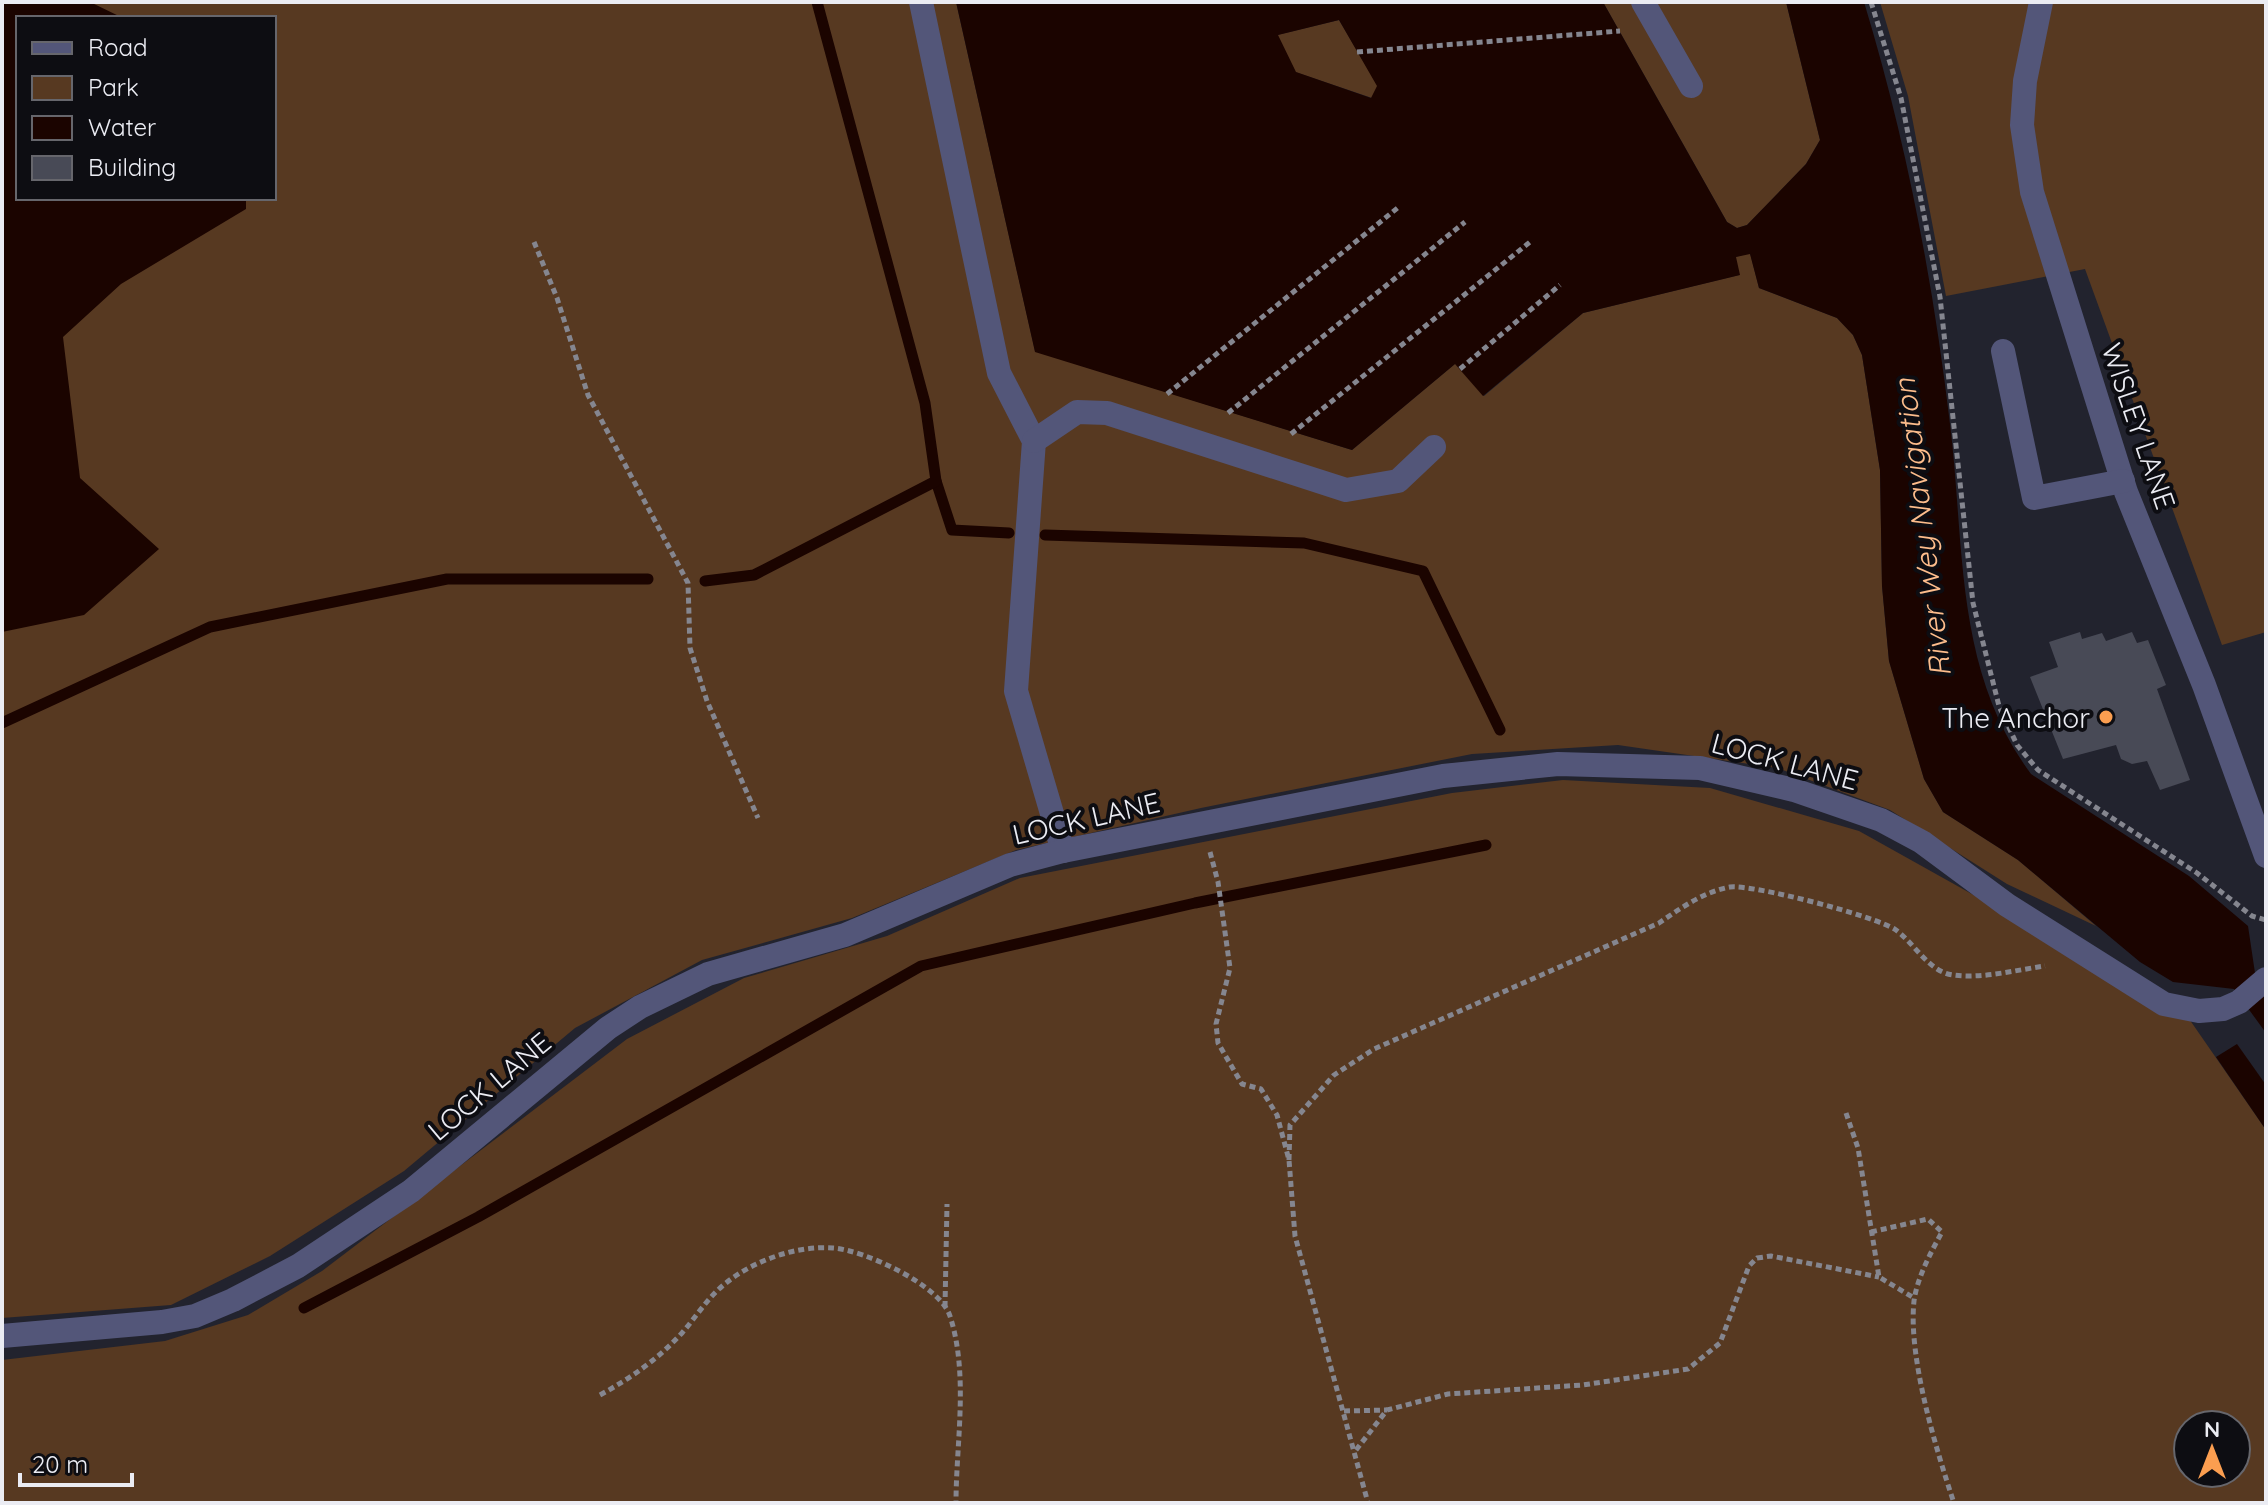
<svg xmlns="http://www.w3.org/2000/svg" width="2268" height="1505" viewBox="0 0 2268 1505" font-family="Quicksand,sans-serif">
<rect width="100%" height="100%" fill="#22232e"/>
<g fill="#573921" fill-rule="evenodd">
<path d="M 2,2 L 956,2 L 1035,351 L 1352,450 L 1456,363 L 1484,396 L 1583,313 L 1739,275 L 1735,257 L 1750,253 L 1759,288 L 1837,318 L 1853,335 L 1862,355 L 1880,470 L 1882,586 L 1889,661 L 1924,779 L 1943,812 L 2018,860 L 2096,926 L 2007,884 L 1890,810 L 1777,768 L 1618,745 L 1472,754 L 1201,808 L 1016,850 L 852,918 L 702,960 L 575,1028 L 404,1171 L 270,1256 L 171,1305 L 2,1318 ZM 18,18 L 274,18 L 274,198 L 18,198 Z"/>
<polygon points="1603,2 1786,2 1820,140 1806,164 1747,225 1737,228 1727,222"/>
<polygon points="1880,2 2266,2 2266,632 2222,645 2085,269 1946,296 1908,96"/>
<polygon points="1339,20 1378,86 1372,98 1295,72 1277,35"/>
<path d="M 1563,780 L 1710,788 L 1859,831 L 2185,1013 L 2266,1130 L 2266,1503 L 2,1503 L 2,1360 L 165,1341 L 248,1315 L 322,1271 L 627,1039 L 744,978 L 887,936 L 1020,878 L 1452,793 ZM 2188,1425 L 2236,1425 L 2236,1473 L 2188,1473 Z"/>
</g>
<g fill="#1b0400" fill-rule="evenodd">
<polygon points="2,2 90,2 123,18 18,18 18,198 246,198 246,209 121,284 63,337 80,478 159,549 84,615 2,632"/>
<path d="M 956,2 L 1603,2 L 1727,222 L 1737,228 L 1747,225 L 1806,164 L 1820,140 L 1786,2 L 1864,2 C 1906,140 1933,281 1950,424 C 1965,546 1954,670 2031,774 L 2189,876 L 2248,926 L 2255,973 L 2266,987 L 2266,1033 L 2234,989 L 2173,982 L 2140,962 L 2018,860 L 1943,812 L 1924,779 L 1889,661 L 1882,586 L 1880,470 L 1862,355 L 1853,335 L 1837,318 L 1759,288 L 1750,254 L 1736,257 L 1740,275 L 1583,313 L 1483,396 L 1455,364 L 1352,450 L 1035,352 ZM 1339,20 L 1377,86 L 1371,98 L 1296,72 L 1278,35 Z"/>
<polygon points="2237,1044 2266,1085 2266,1130 2216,1057"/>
</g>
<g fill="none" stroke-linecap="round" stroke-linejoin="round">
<g stroke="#1b0400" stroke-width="11">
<polyline points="936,481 952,530 1009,533"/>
<polyline points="1045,535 1304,543 1423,571 1500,730"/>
<polyline points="705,581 754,575 936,481 925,403 817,2"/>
<polyline points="2,723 210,627 447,579 648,579"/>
<polyline points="304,1308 478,1217 921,966 1195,903 1486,845"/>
</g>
</g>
<polygon fill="#484a56" points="2080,632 2082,639 2102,633 2106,641 2132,632 2137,643 2148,640 2166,685 2157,689 2190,780 2160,790 2147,761 2132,764 2121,759 2116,745 2063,759 2030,677 2058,667 2049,642"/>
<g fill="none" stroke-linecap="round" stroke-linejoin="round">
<g stroke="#85868f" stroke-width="5" stroke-dasharray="6 4" stroke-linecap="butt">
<polyline points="1871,2 1901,98 1940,297 1973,603 1999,706 2017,745 2038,770 2197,873 2252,916 2266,920"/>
<polyline points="1357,52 1620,31"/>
<polyline points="534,242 557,298 588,395 688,583 690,648 707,701 758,818"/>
<polyline points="1460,369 1560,285"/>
<polyline points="1167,394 1400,206"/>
<polyline points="1228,413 1465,222"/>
<polyline points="1291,434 1530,242"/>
<polyline points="1210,852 1218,882 1230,968 1216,1024 1218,1043 1242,1084 1261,1089 1277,1115 1289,1160 1295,1236 1368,1503"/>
<polyline points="1846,1113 1858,1148 1879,1277 1914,1298"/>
<path d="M 1289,1160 L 1290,1125 L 1334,1075 L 1374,1049 L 1659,923 C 1681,908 1703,892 1730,887 C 1752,884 1876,916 1896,930 C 1914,943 1929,972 1953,975 C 1982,979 2016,970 2045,966"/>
<path d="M 1871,1232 L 1928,1219 L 1942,1232 C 1931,1252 1917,1278 1914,1301 C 1908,1358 1936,1449 1954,1503"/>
<polyline points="945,1307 947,1204"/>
<path d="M 600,1395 C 631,1378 658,1359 682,1333 C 696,1317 708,1297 726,1283 C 753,1261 797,1245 833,1248 C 864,1250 940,1285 950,1316 C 969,1375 956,1443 956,1503"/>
<polyline points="1344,1411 1387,1410"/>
<polyline points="1356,1450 1387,1410 1448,1394 1583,1385 1688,1369 1720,1343 1749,1266 1757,1258 1771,1256 1879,1277"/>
</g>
<g stroke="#535679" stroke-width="24">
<polyline points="921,2 999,373 1034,441 1016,691 1063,851"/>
<polyline points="1643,2 1691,86"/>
<polyline points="2041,2 2025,81 2022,125 2032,192 2126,492 2204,685 2266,856"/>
<polyline points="2003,351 2034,498 2123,481"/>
<polyline points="1034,441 1077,412 1107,413 1346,490 1398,481 1434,447"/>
<polyline points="2,1336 162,1322 195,1316 233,1300 298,1266 411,1191 608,1028 640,1007 708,974 845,935 1010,865 1063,851 1443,776 1558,764 1700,768 1794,790 1881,820 1922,842 2007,905 2164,1004 2199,1011 2223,1009 2239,1002 2266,979"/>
</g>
</g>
<circle fill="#fb9e50" stroke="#0d0d12" stroke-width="3" cx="2106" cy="717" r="8"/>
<g text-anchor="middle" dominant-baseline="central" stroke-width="8" stroke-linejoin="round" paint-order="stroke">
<g font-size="28" fill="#ebecf3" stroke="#0d0d12">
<text transform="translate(2139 426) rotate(71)">WISLEY LANE</text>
<text transform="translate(1785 761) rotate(15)">LOCK LANE</text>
<text transform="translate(1086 818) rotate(-13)">LOCK LANE</text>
<text transform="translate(489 1086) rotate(-40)">LOCK LANE</text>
</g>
<g font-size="28" fill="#ebecf3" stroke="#0d0d12" text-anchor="end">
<text x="2090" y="717">The Anchor</text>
</g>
<g font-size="30" font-style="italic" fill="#fdbd8c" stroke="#0d0d12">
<text transform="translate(1922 528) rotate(-97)">River Wey Navigation</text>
</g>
</g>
<rect width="2268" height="1505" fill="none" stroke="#ebecf3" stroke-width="8"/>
<rect x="16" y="16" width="260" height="184" fill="#0d0d12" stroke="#66666c" stroke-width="2"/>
<rect x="32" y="42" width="40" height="12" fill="#535679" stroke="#66666c" stroke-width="2"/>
<text x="88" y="56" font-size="24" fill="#ebecf3">Road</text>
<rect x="32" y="76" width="40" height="24" fill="#573921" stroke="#66666c" stroke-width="2"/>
<text x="88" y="96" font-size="24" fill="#ebecf3">Park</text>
<rect x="32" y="116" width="40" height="24" fill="#1b0400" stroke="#66666c" stroke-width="2"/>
<text x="88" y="136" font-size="24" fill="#ebecf3">Water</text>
<rect x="32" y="156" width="40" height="24" fill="#484a56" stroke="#66666c" stroke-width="2"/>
<text x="88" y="176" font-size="24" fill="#ebecf3">Building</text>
<g transform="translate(2212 1449)"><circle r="38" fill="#0d0d12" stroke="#66666c" stroke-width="2"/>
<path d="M0-6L14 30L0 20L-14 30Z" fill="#fb9e50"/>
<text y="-12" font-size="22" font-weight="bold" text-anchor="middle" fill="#ebecf3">N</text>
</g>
<path d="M20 1473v12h112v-12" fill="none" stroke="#ebecf3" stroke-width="4"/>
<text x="32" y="1473" font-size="24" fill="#ebecf3" stroke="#0d0d12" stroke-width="6" paint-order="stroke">20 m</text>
</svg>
